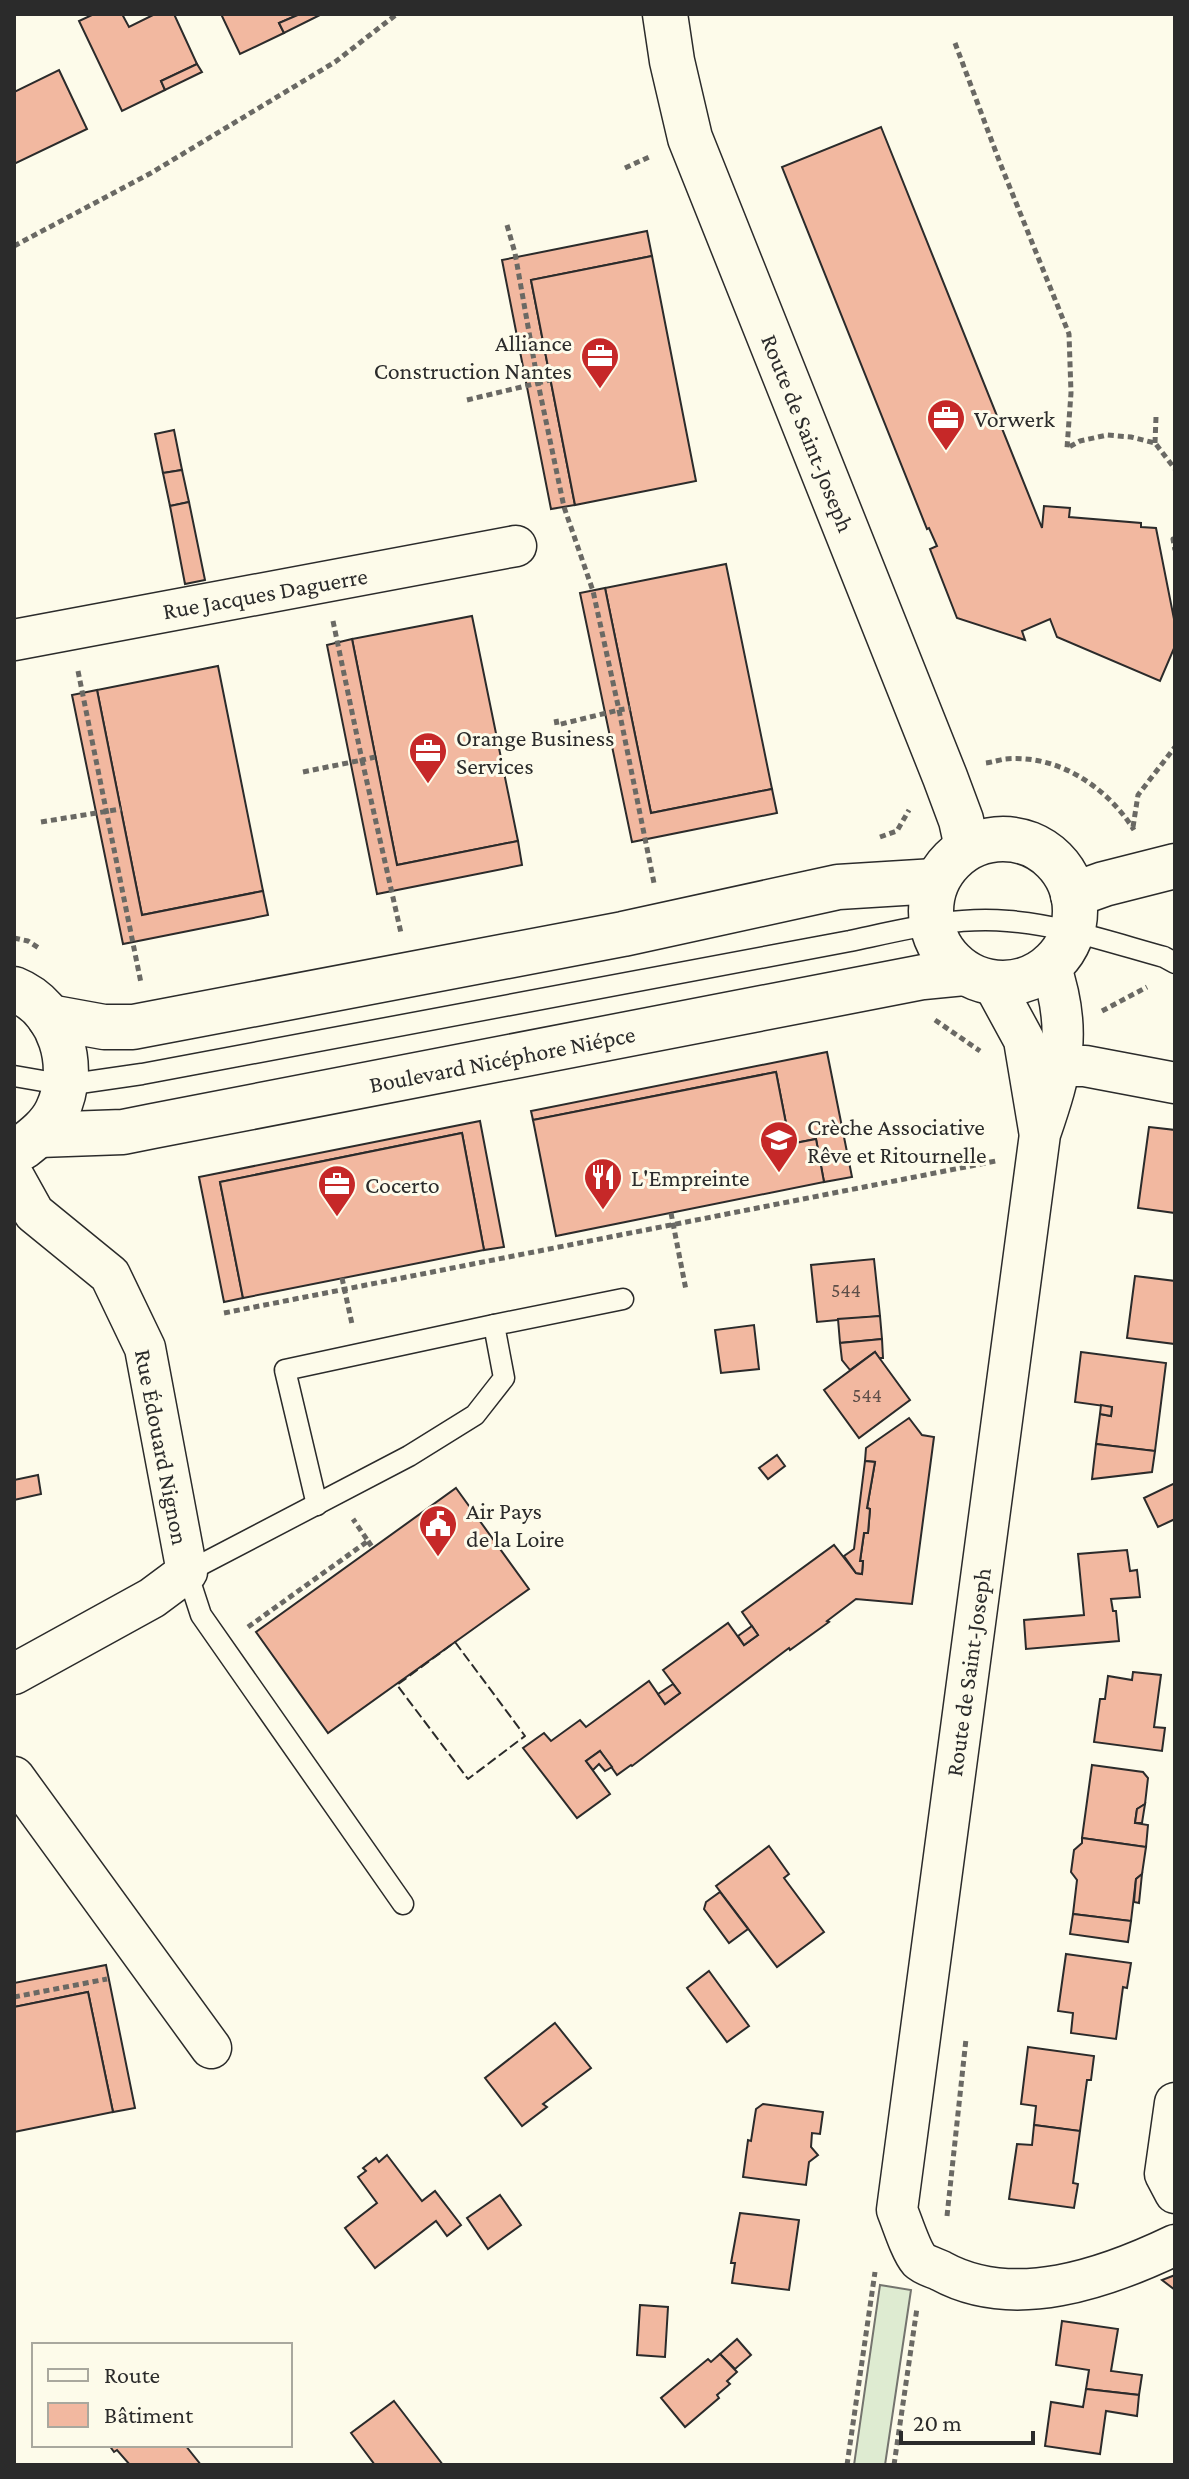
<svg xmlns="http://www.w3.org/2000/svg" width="1189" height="2479" viewBox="0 0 1189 2479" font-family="'Crimson Pro',serif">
<rect width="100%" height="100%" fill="#fdfbea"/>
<polygon fill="#deebd1" stroke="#74746e" stroke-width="2" points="880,2285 911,2290 885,2465 854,2465"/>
<g fill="#f2b8a0" stroke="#2b2b2b" stroke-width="2">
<polygon points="94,14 122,14 129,27 155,14 174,14 197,64 161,81 165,90 122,111 79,21"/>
<polygon points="221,14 300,14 279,23 284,33 240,54"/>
<polygon points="300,14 320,15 284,33 279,23"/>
<polygon points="197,64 202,72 165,90 161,81"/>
<polygon points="59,70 87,129 14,164 14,92"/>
<polygon points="881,127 1042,528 1044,506 1070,508 1069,517 1141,523 1141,527 1156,528 1175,624 1175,646 1160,681 1057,637 1050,619 1022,631 1025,640 957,618 930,549 937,546 929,528 927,529 782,167"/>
<polygon points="647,231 652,256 531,280 575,505 551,509 502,260"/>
<polygon points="652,256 696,481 575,505 531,280"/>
<polygon points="174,430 182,470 163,473 155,434"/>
<polygon points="182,470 189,502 170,506 163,473"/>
<polygon points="189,502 205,580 185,584 170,506"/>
<polygon points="726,564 772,789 651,813 605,588"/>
<polygon points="605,588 651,813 772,789 777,813 632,842 580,593"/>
<polygon points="472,616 518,841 397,865 352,639"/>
<polygon points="352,639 397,865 518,841 522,865 377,894 327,645"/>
<polygon points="218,666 263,891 142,915 97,690"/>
<polygon points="97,690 142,915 263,891 268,915 123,944 72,695"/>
<polygon points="827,1052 852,1177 824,1182 816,1139 790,1144 776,1072 533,1120 531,1111"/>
<polygon points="776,1072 790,1144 816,1139 824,1182 556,1236 533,1120"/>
<polygon points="480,1121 504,1247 484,1250 462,1133 220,1182 243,1298 224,1302 199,1177"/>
<polygon points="1149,1127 1175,1130 1175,1213 1138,1208"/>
<polygon points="462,1133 484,1250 243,1298 220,1182"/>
<polygon points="874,1259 880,1316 817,1322 811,1265"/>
<polygon points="1135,1276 1175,1281 1175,1344 1127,1338"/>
<polygon points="880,1316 882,1339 840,1343 838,1319"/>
<polygon points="754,1325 759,1369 721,1373 715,1330"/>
<polygon points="882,1339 883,1358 879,1358 875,1352 850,1370 842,1360 840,1343"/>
<polygon points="875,1352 910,1400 859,1438 824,1390"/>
<polygon points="1081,1352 1166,1363 1155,1451 1096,1444 1100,1414 1111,1416 1112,1407 1075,1402"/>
<polygon points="1101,1405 1112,1407 1111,1416 1100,1414"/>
<polygon points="909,1418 922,1435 934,1437 912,1604 856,1599 827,1621 829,1622 790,1650 789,1648 632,1766 631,1765 617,1775 600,1751 586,1761 610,1794 577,1818 523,1748 544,1733 551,1741 580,1720 586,1727 649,1681 665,1704 680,1693 663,1670 728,1623 744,1645 758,1635 742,1612 834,1545 856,1573 862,1574 863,1561 860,1561 864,1533 868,1533 870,1509 867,1508 875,1462 865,1461 866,1448"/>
<polygon points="1096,1444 1155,1451 1152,1472 1092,1479"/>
<polygon points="777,1455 785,1466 768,1479 759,1468"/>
<polygon points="865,1461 875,1462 867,1508 870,1509 868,1533 864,1533 860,1561 863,1561 862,1574 856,1573 844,1556 854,1549"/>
<polygon points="38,1475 41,1494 14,1500 14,1480"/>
<polygon points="1175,1483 1175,1519 1158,1527 1144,1498"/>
<polygon points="456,1488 529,1589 328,1733 256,1632"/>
<polygon points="1127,1550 1130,1571 1137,1570 1140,1597 1111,1599 1113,1611 1116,1611 1119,1641 1026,1649 1024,1620 1084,1615 1078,1554"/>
<polygon points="752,1626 758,1635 744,1645 738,1636"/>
<polygon points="1133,1672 1161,1675 1154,1727 1165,1728 1162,1751 1094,1742 1100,1699 1105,1699 1108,1676 1132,1680"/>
<polygon points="673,1684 680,1693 665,1704 658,1694"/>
<polygon points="600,1751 612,1767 605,1771 599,1764 593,1770 586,1761"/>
<polygon points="1092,1765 1143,1772 1148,1778 1145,1804 1137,1809 1135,1823 1148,1825 1146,1847 1082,1838"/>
<polygon points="1145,1804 1142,1823 1135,1823 1137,1809"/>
<polygon points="1082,1838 1146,1847 1142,1874 1136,1879 1131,1921 1073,1914 1077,1880 1071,1872 1074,1850 1082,1843"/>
<polygon points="769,1846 789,1874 784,1878 824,1932 777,1967 716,1886"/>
<polygon points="1142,1874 1139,1903 1134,1902 1136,1879"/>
<polygon points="720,1892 748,1929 729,1943 704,1909 706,1902"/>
<polygon points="1073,1914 1131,1921 1128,1942 1070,1934"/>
<polygon points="1066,1954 1131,1963 1127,1988 1123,1987 1116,2039 1071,2033 1073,2013 1058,2011"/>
<polygon points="106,1965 135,2108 113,2112 88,1992 14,2007 14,1983"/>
<polygon points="709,1971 749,2026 727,2042 687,1988"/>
<polygon points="88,1992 113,2112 14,2132 14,2007"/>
<polygon points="555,2023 591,2068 543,2104 547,2107 522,2126 485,2078"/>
<polygon points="1028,2047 1094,2056 1091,2080 1087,2080 1080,2131 1034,2125 1036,2106 1021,2104"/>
<polygon points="763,2104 823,2112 820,2134 812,2133 811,2147 818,2155 809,2162 806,2185 743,2177 748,2140 751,2141 756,2109"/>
<polygon points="1034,2125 1080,2131 1073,2183 1078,2184 1074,2208 1009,2199 1017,2144 1032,2145"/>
<polygon points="387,2155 422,2201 435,2191 461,2225 447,2236 436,2221 375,2268 345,2228 377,2203 358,2177 366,2171 363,2168 376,2158 379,2162"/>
<polygon points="500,2195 521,2225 488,2249 467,2218"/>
<polygon points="740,2213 799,2220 789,2290 732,2283 735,2263 731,2263"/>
<polygon points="1175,2275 1175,2290 1162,2280"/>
<polygon points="640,2305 668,2307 665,2357 637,2355"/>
<polygon points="1062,2321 1118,2329 1111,2371 1142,2375 1139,2395 1086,2389 1089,2370 1056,2365"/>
<polygon points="737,2339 751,2355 735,2369 720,2354"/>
<polygon points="720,2354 737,2372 727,2381 730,2384 717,2395 719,2398 685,2427 661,2398 708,2359 711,2362"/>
<polygon points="1086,2389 1139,2395 1137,2416 1106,2411 1100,2454 1045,2446 1051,2402 1083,2407"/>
<polygon points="394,2401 443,2465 375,2465 351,2433"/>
<polygon points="109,2445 185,2445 201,2465 130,2465 117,2450 114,2452"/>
</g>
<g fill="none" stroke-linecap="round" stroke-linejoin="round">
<g stroke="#2b2b2b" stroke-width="23">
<g id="service">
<path d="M 14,1076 L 66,1085 L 142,1074 L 850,941 C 902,930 955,916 1008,921 C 1061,925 1113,943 1164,957 L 1175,963"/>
<polyline points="317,1505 285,1370 494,1325"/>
<polyline points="403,1904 201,1615 187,1572 409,1456 475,1415 504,1378 494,1325 623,1299"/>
</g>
</g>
<g stroke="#2b2b2b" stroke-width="43">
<g id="minor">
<polyline points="14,640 516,546"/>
<path d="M 1050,965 C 1073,1031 1062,1070 1040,1134 L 897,2210 C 902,2222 911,2251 919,2260 C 924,2265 935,2268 941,2271 C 1014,2311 1106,2278 1175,2245"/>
<polyline points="993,983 1024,1040 1039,1130"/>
<polyline points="1033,1066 1085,1066 1175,1083"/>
<polyline points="14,1177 34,1213 110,1275 145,1348 187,1572 152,1598 14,1674"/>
<polyline points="14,1777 211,2048"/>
<polyline points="1175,2103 1165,2174 1175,2193"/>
</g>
</g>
<g stroke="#2b2b2b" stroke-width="47">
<g id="tertiary">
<polyline points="665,14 672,61 690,138 945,777 961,820 967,847"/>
<circle cx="1003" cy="911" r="72"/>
<polyline points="1073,895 1104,884 1175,866"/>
<path d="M 14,989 C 61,1008 78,1067 57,1111 C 50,1126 36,1137 23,1147"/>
<polyline points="49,1017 104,1027 133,1027 623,934 838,887 935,881"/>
<polyline points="39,1135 123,1132 153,1126 923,977 964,973"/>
</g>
</g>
<g stroke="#6a6964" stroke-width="5" stroke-dasharray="6 4" stroke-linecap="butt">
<polyline points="955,43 1000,163 1069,334 1071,393 1067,448 1080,441 1107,435 1131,437 1155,443 1175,469"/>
<polyline points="625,168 649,157"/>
<polyline points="507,225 515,253 538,383 550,380"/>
<polyline points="14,246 151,173 335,62 397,14"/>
<polyline points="467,400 538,383 564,507 593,591 619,710 630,708"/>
<polyline points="1155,443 1156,417"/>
<polyline points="1175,539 1173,539 1175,550"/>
<polyline points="333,621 362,760 375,757"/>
<polyline points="78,671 141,983"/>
<polyline points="556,719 557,725 619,710 654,883"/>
<path d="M 986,763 C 993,762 999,760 1005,759 C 1058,754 1107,787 1134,830"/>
<polyline points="303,772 362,760 401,933"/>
<polyline points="41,822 121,809"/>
<polyline points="1133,827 1138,795 1175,747"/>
<polyline points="880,837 897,831 909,810"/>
<polyline points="14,938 28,941 39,948"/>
<polyline points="1102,1011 1147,987"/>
<polyline points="935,1020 980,1051"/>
<polyline points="671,1213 686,1290"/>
<polyline points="342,1278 352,1324"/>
<polyline points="224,1313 996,1161"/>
<polyline points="368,1541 372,1547"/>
<polyline points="248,1627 368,1541 353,1519"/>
<polyline points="14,1997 107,1979"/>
<polyline points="947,2216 966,2039"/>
<polyline points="847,2465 875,2272"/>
<polyline points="894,2465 917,2308"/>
</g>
<use href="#service" stroke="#fdfbea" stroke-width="20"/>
<use href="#minor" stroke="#fdfbea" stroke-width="40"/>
<use href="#tertiary" stroke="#fdfbea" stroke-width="44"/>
<polygon stroke="#2b2b2b" stroke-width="2" stroke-dasharray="10 4" stroke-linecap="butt" points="455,1642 525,1736 468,1779 397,1685"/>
</g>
<defs>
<g id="office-pin" transform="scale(2)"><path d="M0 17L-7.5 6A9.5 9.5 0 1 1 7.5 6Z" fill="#c62828" stroke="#fdfbea"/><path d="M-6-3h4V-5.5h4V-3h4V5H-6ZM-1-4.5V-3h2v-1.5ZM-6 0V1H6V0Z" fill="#fff"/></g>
<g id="school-pin" transform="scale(2)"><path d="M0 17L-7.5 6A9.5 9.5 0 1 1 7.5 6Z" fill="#c62828" stroke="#fdfbea"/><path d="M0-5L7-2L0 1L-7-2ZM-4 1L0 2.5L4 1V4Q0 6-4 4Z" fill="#fff"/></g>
<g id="restaurant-pin" transform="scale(2)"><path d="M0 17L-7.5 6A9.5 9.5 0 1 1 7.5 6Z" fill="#c62828" stroke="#fdfbea"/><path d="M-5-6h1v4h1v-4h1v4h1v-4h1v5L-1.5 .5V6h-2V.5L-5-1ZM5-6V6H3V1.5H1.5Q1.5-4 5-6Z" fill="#fff"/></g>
<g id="civic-pin" transform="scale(2)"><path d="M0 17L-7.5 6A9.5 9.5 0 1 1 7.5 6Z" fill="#c62828" stroke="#fdfbea"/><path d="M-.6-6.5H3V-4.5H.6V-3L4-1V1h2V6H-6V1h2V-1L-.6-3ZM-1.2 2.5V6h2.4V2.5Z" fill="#fff"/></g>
</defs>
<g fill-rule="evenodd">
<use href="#office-pin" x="600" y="356"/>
<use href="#office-pin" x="946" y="418"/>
<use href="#office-pin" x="428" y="751"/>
<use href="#school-pin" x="779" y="1140"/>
<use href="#restaurant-pin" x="603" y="1177"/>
<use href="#office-pin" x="337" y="1184"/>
<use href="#civic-pin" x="438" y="1524"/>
</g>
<g text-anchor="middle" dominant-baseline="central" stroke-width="6" stroke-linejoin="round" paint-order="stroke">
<g font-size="20" fill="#5d4e48">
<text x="846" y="1290">544</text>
<text x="867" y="1395">544</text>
</g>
<g font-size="24" fill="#2b2b2b" stroke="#fdfbea" text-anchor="start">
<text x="572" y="342" text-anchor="end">Alliance<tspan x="572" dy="28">Construction Nantes</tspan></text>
<text x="974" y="418">Vorwerk</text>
<text x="456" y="737">Orange Business<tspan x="456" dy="28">Services</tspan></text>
<text x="807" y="1126">Crèche Associative<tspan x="807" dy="28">Rêve et Ritournelle</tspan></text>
<text x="631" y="1177">L'Empreinte</text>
<text x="365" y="1184">Cocerto</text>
<text x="466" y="1510">Air Pays<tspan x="466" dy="28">de la Loire</tspan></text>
</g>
<g font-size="24" fill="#2b2b2b" stroke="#fdfbea">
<text transform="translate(808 433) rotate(68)">Route de Saint-Joseph</text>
<text transform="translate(265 593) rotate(-10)">Rue Jacques Daguerre</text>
<text transform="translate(502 1059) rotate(-11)">Boulevard Nicéphore Niépce</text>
<text transform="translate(162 1447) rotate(79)">Rue Édouard Nignon</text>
<text transform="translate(968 1672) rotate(-82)">Route de Saint-Joseph</text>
</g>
</g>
<rect width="1189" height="2479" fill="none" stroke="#2b2b2b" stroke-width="32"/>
<rect x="32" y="2343" width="260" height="104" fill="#fdfbea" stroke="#a9a89e" stroke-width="2"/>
<rect x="48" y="2369" width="40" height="12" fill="#fdfbea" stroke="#a9a89e" stroke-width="2"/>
<text x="104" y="2383" font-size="24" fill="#2b2b2b">Route</text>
<rect x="48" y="2403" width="40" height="24" fill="#f2b8a0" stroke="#a9a89e" stroke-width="2"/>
<text x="104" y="2423" font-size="24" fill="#2b2b2b">Bâtiment</text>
<path d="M901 2431v12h132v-12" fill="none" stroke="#2b2b2b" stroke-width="4"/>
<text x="913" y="2431" font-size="24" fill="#2b2b2b" stroke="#fdfbea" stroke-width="6" paint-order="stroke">20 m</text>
</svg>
